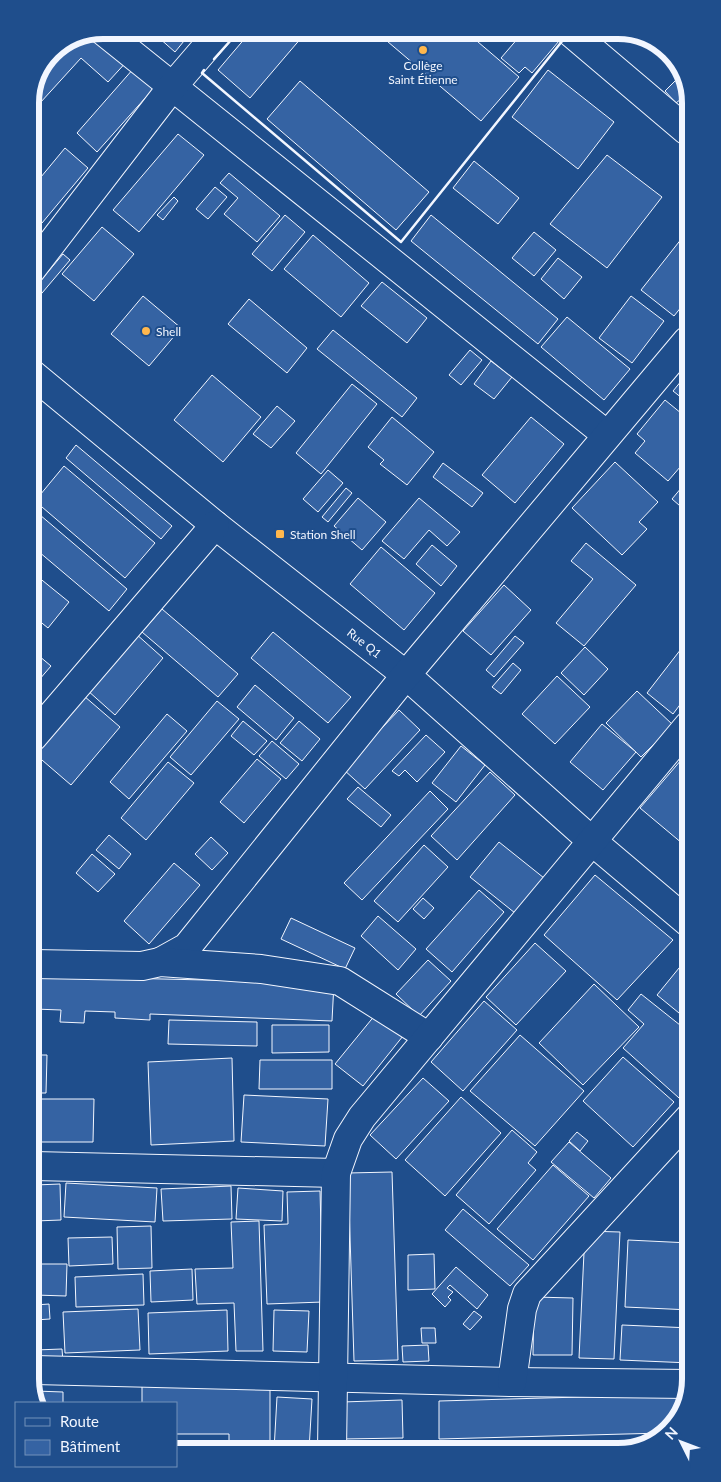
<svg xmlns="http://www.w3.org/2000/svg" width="721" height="1482" viewBox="0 0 721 1482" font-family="Lato,sans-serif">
<rect width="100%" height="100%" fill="#1f4e8c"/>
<g fill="#3563a3" stroke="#f2f6ff">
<polygon points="150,30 193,30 175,52"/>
<polygon points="252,30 308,30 250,98 218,70"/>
<polygon points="374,30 464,30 519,77 481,121"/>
<polygon points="525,30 546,30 559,41 532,73 525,67 519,73 501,58"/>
<polygon points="96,33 129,59 108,82 81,58 30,114 30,99 52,51"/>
<polygon points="134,68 155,87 97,152 77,133"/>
<polygon points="548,70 614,122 578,169 512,117"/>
<polygon points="676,80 686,91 686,95 676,103 665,91"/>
<polygon points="300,81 429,192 396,230 267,119"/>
<polygon points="178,134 204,155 139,232 113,210"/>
<polygon points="65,148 88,168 42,223 31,214 31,189"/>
<polygon points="607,155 662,197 607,268 550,224"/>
<polygon points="474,161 519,198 498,224 453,188"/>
<polygon points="229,173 280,216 257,242 224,214 238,198 220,183"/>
<polygon points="215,187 227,197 208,219 196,209"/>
<polygon points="174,197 178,201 163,220 157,215"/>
<polygon points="285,215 305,232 272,271 252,254"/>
<polygon points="431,215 558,319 538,344 411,241"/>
<polygon points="102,227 134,254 94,301 62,274"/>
<polygon points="534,232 556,250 534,276 512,258"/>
<polygon points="686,233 686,301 674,316 641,290"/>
<polygon points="313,235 369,283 341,317 284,269"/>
<polygon points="63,254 70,260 31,306 31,292"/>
<polygon points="558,258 582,277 564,299 541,279"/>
<polygon points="382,282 427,318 407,343 361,306"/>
<polygon points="143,296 181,328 149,366 111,334"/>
<polygon points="631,296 664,321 632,363 599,338"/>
<polygon points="249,299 307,348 287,373 228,324"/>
<polygon points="567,317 630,369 604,400 541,347"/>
<polygon points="333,330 417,398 402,417 317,349"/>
<polygon points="470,350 482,360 461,385 449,375"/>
<polygon points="491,361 512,377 494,399 474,384"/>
<polygon points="687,374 687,402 673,391"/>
<polygon points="212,375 261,417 223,462 174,420"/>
<polygon points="352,384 377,404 321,474 296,453"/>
<polygon points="665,400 687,418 687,459 668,481 635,453 645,441 637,434"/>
<polygon points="277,406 295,421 271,448 253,434"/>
<polygon points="392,417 434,452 407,485 380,464 384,460 368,447"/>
<polygon points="531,417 564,444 515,503 482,475"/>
<polygon points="76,445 172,526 161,539 66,458"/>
<polygon points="615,462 658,502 639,522 647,529 622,555 572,508"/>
<polygon points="443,463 483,493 472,507 433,477"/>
<polygon points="64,466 155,543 125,578 35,501"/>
<polygon points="328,470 343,483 318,512 303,499"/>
<polygon points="687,481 687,512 672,499"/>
<polygon points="346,488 352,493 328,522 322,517"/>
<polygon points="358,498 386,522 362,550 334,526"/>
<polygon points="419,498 460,532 447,546 429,530 404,559 382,541"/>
<polygon points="33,509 127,589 109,611 32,546"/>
<polygon points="586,543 636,585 584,646 556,623 593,579 571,561"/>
<polygon points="432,545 457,566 441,586 416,564"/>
<polygon points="381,547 435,593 404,630 350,584"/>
<polygon points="32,572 69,602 48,628 32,615"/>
<polygon points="504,585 531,610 491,655 463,631"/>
<polygon points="162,609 238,674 218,697 142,632"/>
<polygon points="273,632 351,697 328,723 251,658"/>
<polygon points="135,633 163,658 115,715 87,690"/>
<polygon points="515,636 524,643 494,677 486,670"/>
<polygon points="688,640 688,694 673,714 647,693"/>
<polygon points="585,647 608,669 584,695 561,673"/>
<polygon points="32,650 51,666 33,687"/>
<polygon points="513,663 521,670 501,694 492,687"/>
<polygon points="557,676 590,707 555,744 522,714"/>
<polygon points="255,685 294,718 276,740 237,707"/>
<polygon points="637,691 673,725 641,757 606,723"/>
<polygon points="84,696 120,727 71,785 35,754"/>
<polygon points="217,701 239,719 191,775 170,757"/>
<polygon points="399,710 420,730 365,789 343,769"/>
<polygon points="167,714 187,731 129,799 110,782"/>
<polygon points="243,721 267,741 254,755 231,736"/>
<polygon points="299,721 320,739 302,761 280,743"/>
<polygon points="602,724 636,752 603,790 570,762"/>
<polygon points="426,735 445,752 417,782 405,770 399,776 392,771"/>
<polygon points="272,741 299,764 286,779 259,756"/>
<polygon points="461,746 485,765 456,802 432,783"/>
<polygon points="688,752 689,849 640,808"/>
<polygon points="257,759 281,779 244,823 220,802"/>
<polygon points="168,762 194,783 146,840 121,818"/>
<polygon points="490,772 515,795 457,860 431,836"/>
<polygon points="358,787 391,815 381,827 347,799"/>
<polygon points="430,791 448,809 362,900 344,883"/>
<polygon points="109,835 131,854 119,869 96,850"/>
<polygon points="211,837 228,853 212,870 195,854"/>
<polygon points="499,842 549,882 520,917 470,877"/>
<polygon points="424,845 448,867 398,922 374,901"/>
<polygon points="92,854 115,874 98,892 76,873"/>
<polygon points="174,863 200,885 149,944 124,921"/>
<polygon points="595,875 673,940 617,1000 544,935"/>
<polygon points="479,890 504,912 452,972 426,949"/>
<polygon points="423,898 434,908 424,919 413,909"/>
<polygon points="378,916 416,949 398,970 361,936"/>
<polygon points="291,918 355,948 345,969 281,939"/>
<polygon points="535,943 566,971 516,1025 486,997"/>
<polygon points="688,957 689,958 690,1022 657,995"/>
<polygon points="428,960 451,981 419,1016 396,994"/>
<polygon points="34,976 334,983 332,1021 150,1014 150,1020 115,1018 115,1012 85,1011 84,1023 60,1022 61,1010 34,1009"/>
<polygon points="594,984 639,1027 583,1085 539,1043"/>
<polygon points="641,994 690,1033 690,1104 688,1106 623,1048 644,1024 628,1010"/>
<polygon points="484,1001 517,1030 463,1091 431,1062"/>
<polygon points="380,1009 407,1031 363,1086 335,1064"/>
<polygon points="169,1020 257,1022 257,1046 168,1044"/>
<polygon points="272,1025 329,1025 329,1052 272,1053"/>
<polygon points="520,1035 584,1091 535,1146 470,1091"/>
<polygon points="34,1055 47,1055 46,1093 34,1093"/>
<polygon points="623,1057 674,1102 633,1147 583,1101"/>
<polygon points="232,1058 234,1141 151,1145 148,1062"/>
<polygon points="260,1060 332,1060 332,1089 259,1089"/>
<polygon points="423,1078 449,1101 396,1159 370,1135"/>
<polygon points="244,1095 328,1099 325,1146 241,1142"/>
<polygon points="461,1097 501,1133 445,1196 405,1160"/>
<polygon points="34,1099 94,1099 93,1142 34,1142"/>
<polygon points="512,1130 537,1152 528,1163 536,1170 489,1224 456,1195"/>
<polygon points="577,1132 588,1141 580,1151 569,1141"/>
<polygon points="569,1142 611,1178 594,1198 551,1162"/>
<polygon points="553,1165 589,1196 533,1260 497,1229"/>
<polygon points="392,1172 398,1360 354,1361 348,1173"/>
<polygon points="66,1183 157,1188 155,1222 64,1217"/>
<polygon points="60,1184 61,1220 35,1221 35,1185"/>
<polygon points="231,1186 232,1219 163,1221 161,1189"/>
<polygon points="238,1188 283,1191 282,1221 236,1219"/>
<polygon points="320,1191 323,1302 267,1304 264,1225 288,1224 287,1192"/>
<polygon points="463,1209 529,1265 510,1286 445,1230"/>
<polygon points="259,1221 263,1351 236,1351 234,1303 197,1304 195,1269 233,1268 231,1222"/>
<polygon points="151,1226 152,1268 118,1269 117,1227"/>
<polygon points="585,1231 620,1232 614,1359 579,1358"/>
<polygon points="112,1237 113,1264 69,1266 68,1238"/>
<polygon points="628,1240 690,1243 691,1310 625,1307"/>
<polygon points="434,1254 435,1289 408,1290 408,1255"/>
<polygon points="35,1264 67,1264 66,1296 35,1295"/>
<polygon points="456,1267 488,1295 477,1309 450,1285 447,1288 453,1292 448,1297 451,1300 445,1307 432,1294"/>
<polygon points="192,1269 193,1300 151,1302 150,1271"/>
<polygon points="143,1274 144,1305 76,1307 75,1277"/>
<polygon points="534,1297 573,1298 572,1355 533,1355"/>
<polygon points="49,1304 50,1319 35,1320 35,1305"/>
<polygon points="138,1309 140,1350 65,1353 63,1312"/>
<polygon points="227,1310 228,1351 149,1354 148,1313"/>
<polygon points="274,1310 309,1311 307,1352 273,1351"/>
<polygon points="474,1311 482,1317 470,1330 463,1324"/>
<polygon points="622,1325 691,1328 691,1363 620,1360"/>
<polygon points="421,1328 435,1328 436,1343 422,1343"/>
<polygon points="428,1345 429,1361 403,1362 402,1346"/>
<polygon points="62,1349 63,1362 35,1363 35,1350"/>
<polygon points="142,1382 270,1383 270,1450 229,1451 229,1434 176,1434 176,1403 142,1403"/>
<polygon points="35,1391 63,1392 63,1403 35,1403"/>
<polygon points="686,1394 679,1420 663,1433 439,1439 439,1401"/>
<polygon points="277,1397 312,1399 309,1450 274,1450"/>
<polygon points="402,1400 403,1438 343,1439 342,1402"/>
<polygon points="398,1442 399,1449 345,1449 345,1443"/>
<rect x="176" y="1445" width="50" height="6"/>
</g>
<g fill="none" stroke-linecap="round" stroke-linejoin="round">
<g stroke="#f2f6ff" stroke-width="30">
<g id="minor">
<polyline points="102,30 607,435"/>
<polyline points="568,30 686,130"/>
<polyline points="31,270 172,87 221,30"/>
<path id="s1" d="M 31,373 L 215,525 L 406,675 L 593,842 L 689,923"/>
<polyline points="33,737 215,525"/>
<polyline points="160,962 187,947 406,675 687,341"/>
<polyline points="34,964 142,966 160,962 261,969 340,981 429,1037"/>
<polyline points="34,1166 336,1173"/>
<polyline points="35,1370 512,1382 689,1384"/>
<polyline points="512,1382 522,1309 527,1294 690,1117"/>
<polyline points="332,1450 336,1173 348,1139 362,1117 688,726"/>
</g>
</g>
<use href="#minor" stroke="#1f4e8c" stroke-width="28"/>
<g stroke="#f2f6ff" stroke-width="2.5">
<polyline points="214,59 240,30"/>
<polyline points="204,70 202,73 401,242 563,40"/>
</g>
</g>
<g fill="#ffb74d" stroke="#1f4e8c" stroke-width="2">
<circle cx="423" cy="50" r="5"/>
<circle cx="146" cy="331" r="5"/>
<rect x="275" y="529" width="10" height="10" rx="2.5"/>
</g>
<g text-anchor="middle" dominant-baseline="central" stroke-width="4" stroke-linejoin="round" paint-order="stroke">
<g font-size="12" fill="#f2f6ff" stroke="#1f4e8c" text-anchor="start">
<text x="423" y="65" text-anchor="middle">Collège<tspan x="423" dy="14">Saint Étienne</tspan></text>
<text x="156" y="331">Shell</text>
<text x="290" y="534">Station Shell</text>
</g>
<g font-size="12" fill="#f2f6ff" stroke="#1f4e8c">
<text stroke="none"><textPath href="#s1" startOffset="429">Rue Q1</textPath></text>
</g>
</g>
<path d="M0 0H721V1482H0ZM103 39H618A64 64 0 0 1 682 103V1379A64 64 0 0 1 618 1443H103A64 64 0 0 1 39 1379V103A64 64 0 0 1 103 39Z" fill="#1f4e8c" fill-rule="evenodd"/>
<path fill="none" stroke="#f2f6ff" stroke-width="6" d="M103 39H618A64 64 0 0 1 682 103V1379A64 64 0 0 1 618 1443H103A64 64 0 0 1 39 1379V103A64 64 0 0 1 103 39Z"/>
<rect x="15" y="1402" width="162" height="65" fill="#1f4e8c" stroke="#7391ba"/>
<rect x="25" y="1418" width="25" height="8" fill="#1f4e8c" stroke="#7391ba"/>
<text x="60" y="1427" font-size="15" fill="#f2f6ff">Route</text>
<rect x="25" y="1440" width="25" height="15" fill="#3563a3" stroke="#7391ba"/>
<text x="60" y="1452" font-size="15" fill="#f2f6ff">Bâtiment</text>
<g transform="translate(681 1442) rotate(312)" stroke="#1f4e8c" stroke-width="4" paint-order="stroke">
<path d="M0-4L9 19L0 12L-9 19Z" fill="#f2f6ff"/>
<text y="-8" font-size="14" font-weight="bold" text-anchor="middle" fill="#f2f6ff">N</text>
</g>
</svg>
